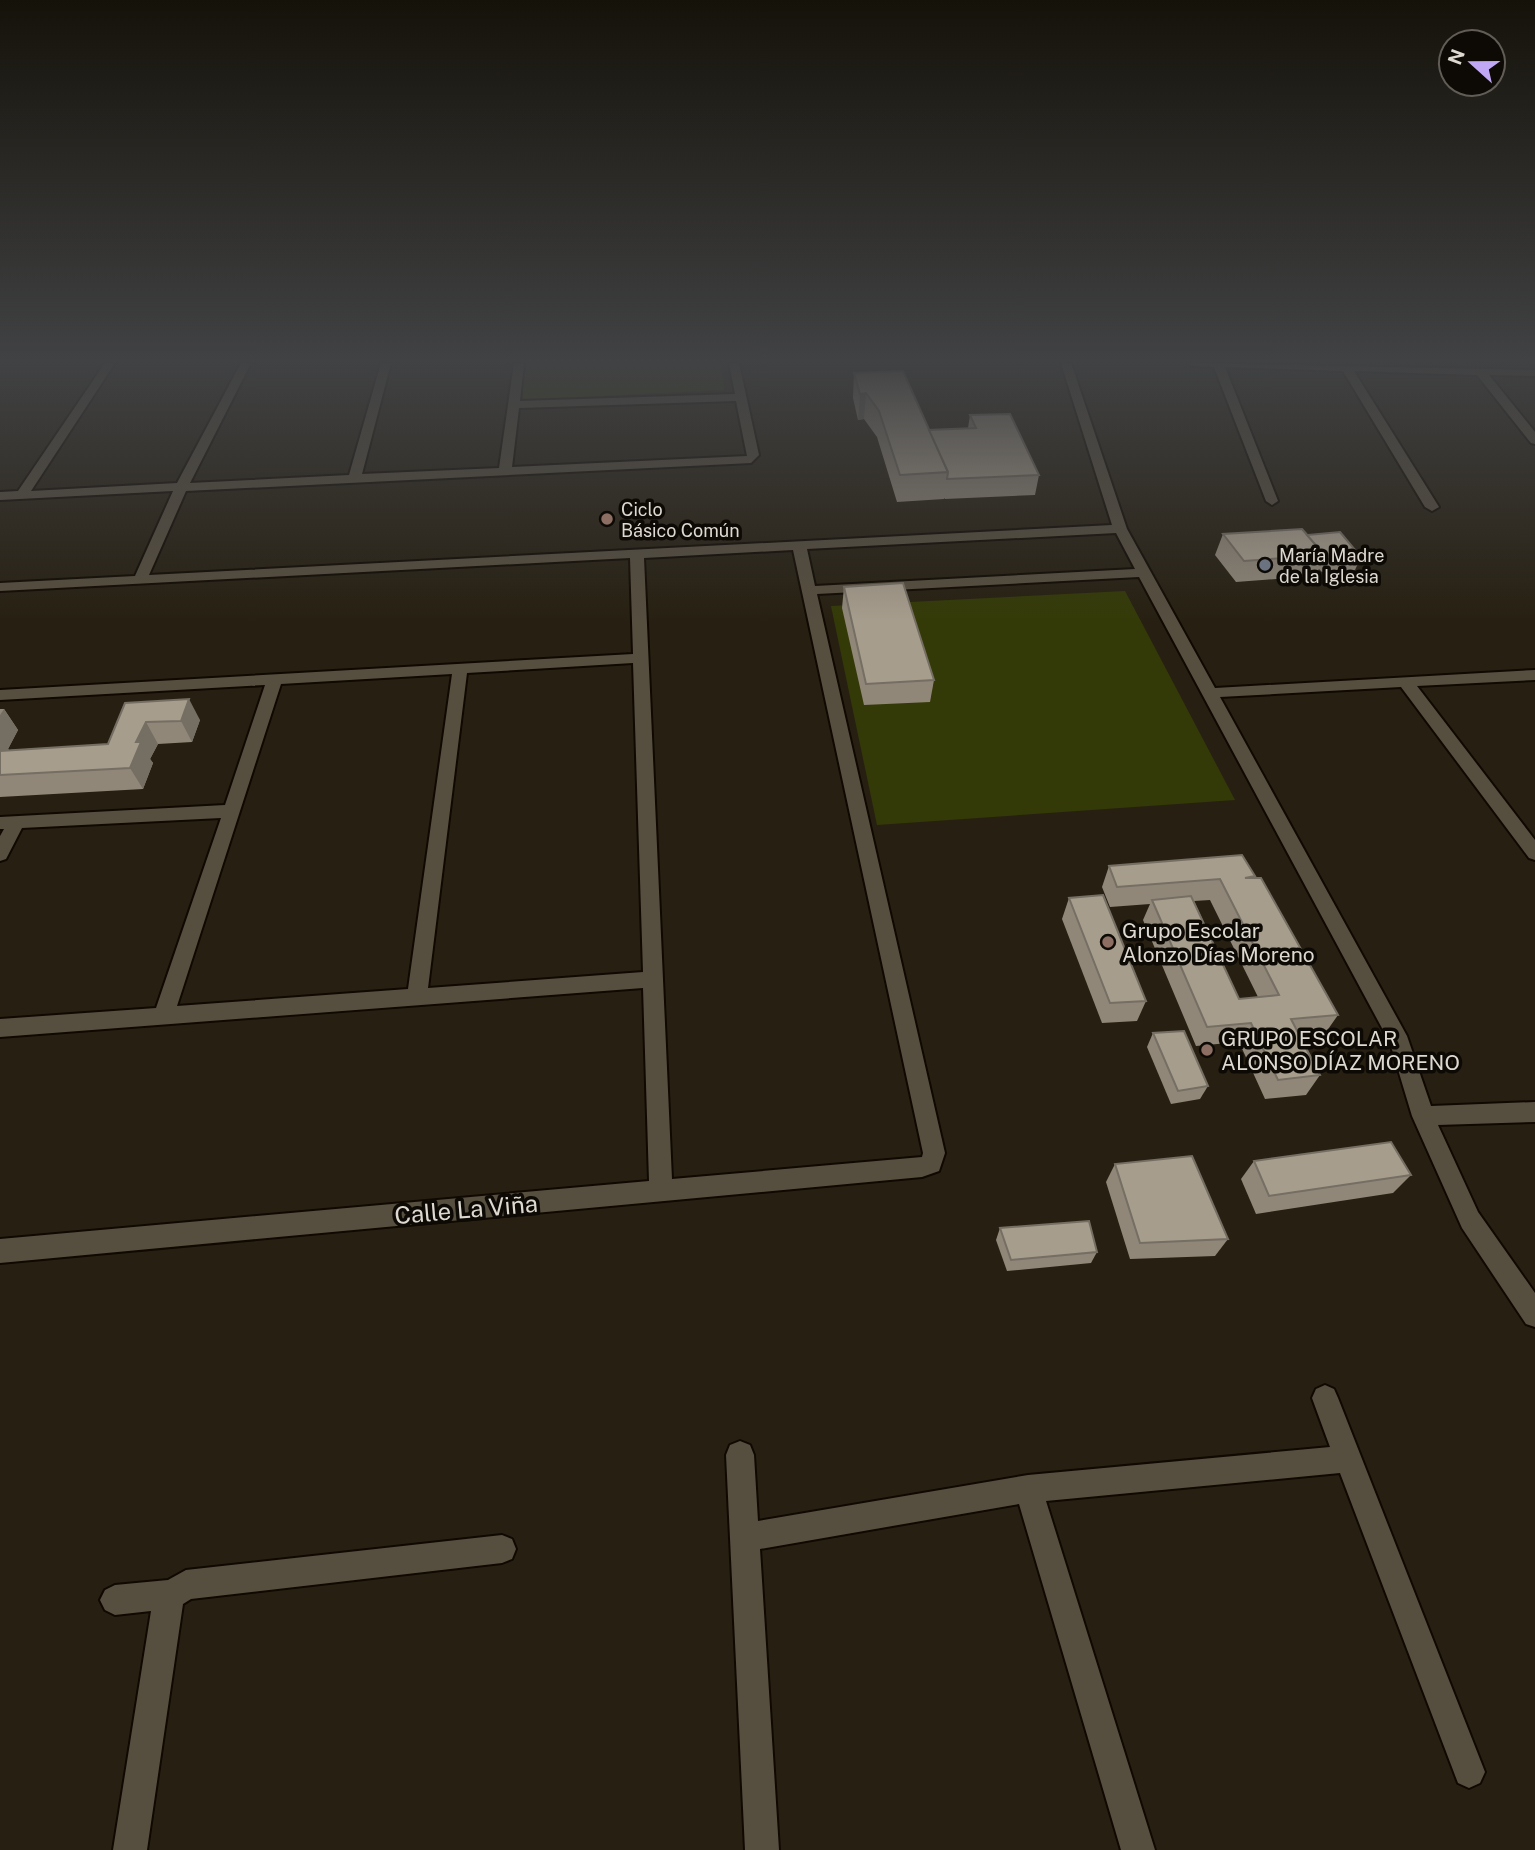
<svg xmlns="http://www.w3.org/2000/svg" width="1535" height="1850" viewBox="0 0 1535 1850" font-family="'Public Sans',sans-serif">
<rect width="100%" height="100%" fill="#272012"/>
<g fill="#343a07">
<polygon points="523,363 720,363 724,390 521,400"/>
<polygon points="1125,591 1235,800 877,825 831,606"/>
</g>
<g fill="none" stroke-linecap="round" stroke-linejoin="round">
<g stroke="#100901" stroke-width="4">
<g id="street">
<path d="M 105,363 L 115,363 L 31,491 L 177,483 L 241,363 L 251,363 L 190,483 L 349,475 L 381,363 L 391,363 L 362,474 L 499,468 L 514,363 L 524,363 L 520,401 L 735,394 L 729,363 L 739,363 L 759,455 L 751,463 L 186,491 L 149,575 L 1112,525 L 1061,363 L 1071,363 L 1127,529 L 1215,688 L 1535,670 L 1535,680 L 1417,686 L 1535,840 L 1535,860 L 1529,858 L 1401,687 L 1220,697 L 1407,1036 L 1431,1106 L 1535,1102 L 1535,1122 L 1438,1125 L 1478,1212 L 1535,1293 L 1535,1327 L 1526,1324 L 1462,1228 L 1412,1116 L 1390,1043 L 1139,577 L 817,594 L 945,1153 L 939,1171 L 922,1177 L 0,1263 L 0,1239 L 649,1181 L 643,988 L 0,1037 L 0,1019 L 156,1008 L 221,818 L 22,828 L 6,859 L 0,861 L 0,836 L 4,829 L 0,829 L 0,817 L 225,805 L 265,685 L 0,700 L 0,690 L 633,654 L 630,558 L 0,591 L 0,583 L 135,576 L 173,491 L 0,500 L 0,492 L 18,491 ZM 736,401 L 747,456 L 512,467 L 519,408 ZM 1116,533 L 1135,569 L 815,586 L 807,549 ZM 793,550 L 923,1153 L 922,1157 L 672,1179 L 644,558 ZM 633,663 L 643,972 L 428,988 L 467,673 ZM 452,674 L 408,989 L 177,1006 L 281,684 Z"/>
<polygon points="1187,363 1535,370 1535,376 1489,375 1535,432 1535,444 1531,443 1477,375 1354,371 1439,507 1432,511 1425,507 1343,371 1225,367 1278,501 1272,505 1266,501 1214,367 1192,366"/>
<polygon points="1325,1385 1334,1389 1338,1398 1485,1772 1480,1783 1469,1788 1458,1783 1340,1473 1046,1501 1155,1850 1121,1850 1019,1504 760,1549 779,1850 745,1850 726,1455 730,1445 740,1441 750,1445 754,1455 758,1521 1028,1475 1330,1447 1312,1398 1316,1389"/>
<polygon points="502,1535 512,1539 516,1549 512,1559 502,1563 191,1599 183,1604 147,1850 113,1850 151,1611 115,1615 105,1610 100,1600 105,1590 115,1585 168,1580 186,1570"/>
</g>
</g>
<use href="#street" fill="#564e3f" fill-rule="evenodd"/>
</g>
<g fill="#908779" fill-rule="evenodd">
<polygon points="854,373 929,430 968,428 970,415 1039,475 1035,495 945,499 944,498 944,499 897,502 877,437 864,419 858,420 853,398"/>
<polygon points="1223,534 1307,535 1361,557 1355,570 1322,572 1319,569 1315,576 1236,582 1215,555"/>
<polygon points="844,587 934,680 930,702 864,705 842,608"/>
<polygon points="125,703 200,720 192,742 158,744 150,759 153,763 143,789 0,797 0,709 4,709 18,730 8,749 9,750 108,744"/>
<path d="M 1109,866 L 1254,878 L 1338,1015 L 1324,1035 L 1300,1037 L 1320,1075 L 1306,1095 L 1265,1099 L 1239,1042 L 1196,1046 L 1143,920 L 1150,904 L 1110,907 L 1102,887 ZM 1210,900 L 1258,997 L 1239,999 L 1194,901 Z"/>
<polygon points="1069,898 1146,1001 1137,1021 1102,1023 1062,919"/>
<polygon points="1153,1033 1208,1086 1200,1099 1171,1104 1147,1047"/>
<polygon points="1254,1161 1411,1175 1393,1193 1256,1214 1241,1179"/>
<polygon points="1115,1164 1228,1239 1215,1256 1130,1259 1106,1182"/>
<polygon points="1000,1228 1097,1252 1091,1263 1007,1271 996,1240"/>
</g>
<g fill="#756e63">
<polygon points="866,393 864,419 858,420 860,394"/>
<polygon points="189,699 200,720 192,742 181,721"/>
<polygon points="4,709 18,730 8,749 11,754 0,771 0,715"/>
<polygon points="146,722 158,744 150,759 153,763 143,789 130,768 136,742"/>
</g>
<g fill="#a79d8d" stroke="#756e63" stroke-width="2">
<polygon points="903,371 948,472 900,475 879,411 866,393 860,394 854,373"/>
<polygon points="1010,414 1039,475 947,479 948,472 929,430 976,428 970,415"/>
<polygon points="1302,529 1325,555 1244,561 1223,534"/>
<polygon points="1340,532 1361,557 1328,559 1307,535"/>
<polygon points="903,583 934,680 866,684 844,587"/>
<polygon points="189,699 181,721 146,722 136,742 141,742 130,768 0,775 0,751 108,744 125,703"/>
<polygon points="1242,855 1255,876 1245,878 1261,878 1338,1015 1291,1019 1320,1075 1278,1080 1251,1023 1207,1027 1152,900 1191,896 1239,999 1279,995 1220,879 1117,887 1109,866"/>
<polygon points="1103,895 1146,1001 1110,1003 1069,898"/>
<polygon points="1184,1031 1208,1086 1178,1091 1153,1033"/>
<polygon points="1391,1142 1411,1175 1269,1196 1254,1161"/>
<polygon points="1192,1156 1228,1239 1140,1243 1115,1164"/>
<polygon points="1089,1221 1097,1252 1011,1260 1000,1228"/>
</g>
<linearGradient id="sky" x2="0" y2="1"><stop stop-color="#15120a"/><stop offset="0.58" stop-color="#414244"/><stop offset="1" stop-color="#414244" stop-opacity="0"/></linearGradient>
<rect width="1535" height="622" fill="url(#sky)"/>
<g fill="#8d6e63" stroke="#0d0a05" stroke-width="2.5">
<circle cx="607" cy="519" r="7"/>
<circle cx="1108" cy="942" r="7"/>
<circle cx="1207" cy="1050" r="7"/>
</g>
<circle fill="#6b7280" stroke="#0d0a05" stroke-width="2.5" cx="1265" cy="565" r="7"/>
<g text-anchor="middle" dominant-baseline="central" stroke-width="7" stroke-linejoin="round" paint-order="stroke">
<g font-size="18" fill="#ded9d0" stroke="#0d0a05" text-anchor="start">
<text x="621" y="509">Ciclo<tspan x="621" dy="21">Básico Común</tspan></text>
<text x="1279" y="555">María Madre<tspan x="1279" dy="21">de la Iglesia</tspan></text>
</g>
<g font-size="21" fill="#ded9d0" stroke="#0d0a05" text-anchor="start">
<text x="1122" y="930">Grupo Escolar<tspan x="1122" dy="24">Alonzo Días Moreno</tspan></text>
<text x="1221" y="1038">GRUPO ESCOLAR<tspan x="1221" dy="24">ALONSO DÍAZ MORENO</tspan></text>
</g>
<g font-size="24" fill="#ded9d0" stroke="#0d0a05">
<text transform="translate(466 1209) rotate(-5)">Calle La Viña</text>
</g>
</g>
<g transform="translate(1472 63) rotate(291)"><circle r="33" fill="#0d0a05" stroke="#615d56" stroke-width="2"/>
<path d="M0-5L12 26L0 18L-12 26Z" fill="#c0a8f4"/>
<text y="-10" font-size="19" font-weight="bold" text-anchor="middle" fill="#ded9d0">N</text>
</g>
</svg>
